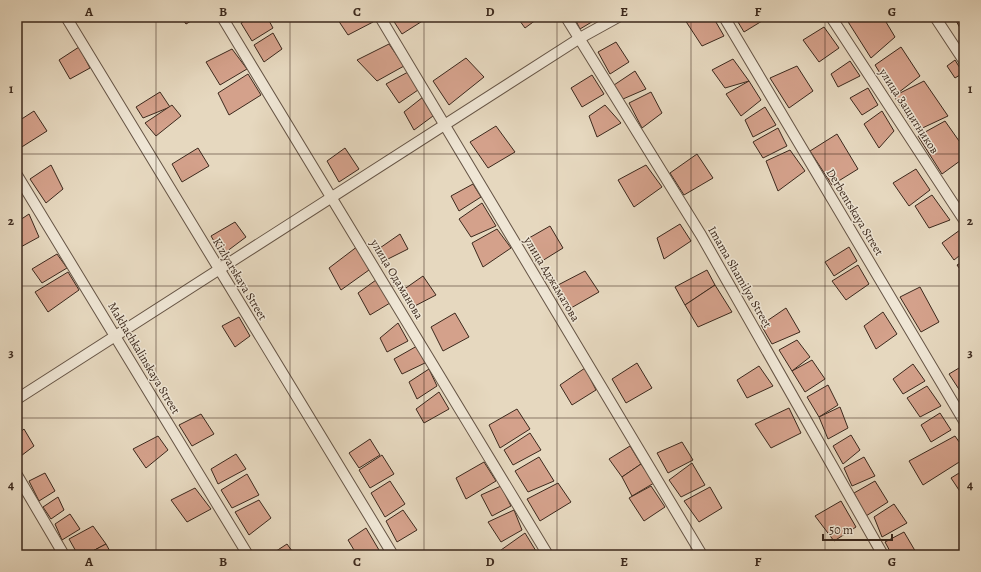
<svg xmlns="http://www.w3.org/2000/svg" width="981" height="572" viewBox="0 0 981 572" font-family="Alegreya,serif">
<rect width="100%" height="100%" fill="#e6d8bf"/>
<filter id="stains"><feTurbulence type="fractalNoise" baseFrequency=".005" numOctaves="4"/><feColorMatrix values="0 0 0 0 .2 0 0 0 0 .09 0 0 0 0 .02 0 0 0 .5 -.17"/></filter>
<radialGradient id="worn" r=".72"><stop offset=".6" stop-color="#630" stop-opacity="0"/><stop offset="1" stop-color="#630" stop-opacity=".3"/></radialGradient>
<g fill="#d4a18b" stroke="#3c291d">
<polygon points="181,17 198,17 186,24"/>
<polygon points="252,17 267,17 273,28 252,41 241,23"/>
<polygon points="336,17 371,17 373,22 348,35"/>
<polygon points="391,17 423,17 424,20 402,34"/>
<polygon points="517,17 540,17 525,28"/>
<polygon points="574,17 600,17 580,29"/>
<polygon points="683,17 713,17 724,36 702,46"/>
<polygon points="735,17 760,17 762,21 744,32"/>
<polygon points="845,17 883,17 895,37 871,58"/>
<polygon points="954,17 964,17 964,25 960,28"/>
<polygon points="824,27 839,48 819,62 803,40"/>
<polygon points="273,33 282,49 264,62 254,45"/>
<polygon points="616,42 629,62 610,74 598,52"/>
<polygon points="389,44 404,66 377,81 357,60"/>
<polygon points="79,47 90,68 70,79 59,60"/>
<polygon points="901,47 920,76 894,96 875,65"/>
<polygon points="232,49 247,69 220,85 206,62"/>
<polygon points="466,58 484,77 449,105 433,81"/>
<polygon points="733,59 749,81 725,88 712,70"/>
<polygon points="955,60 963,73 955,78 947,66"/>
<polygon points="850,61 860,76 838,87 831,74"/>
<polygon points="797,66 813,91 789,108 770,78"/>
<polygon points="635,71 646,89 623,99 614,85"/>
<polygon points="408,72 418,90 399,103 386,84"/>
<polygon points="248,74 261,95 229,115 218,93"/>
<polygon points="592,75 604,94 582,107 571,88"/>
<polygon points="749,81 761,100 741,116 726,94"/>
<polygon points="924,81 948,116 916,131 894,96"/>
<polygon points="868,88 878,105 862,115 850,98"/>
<polygon points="160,92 170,107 143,118 136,107"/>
<polygon points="651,92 662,113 642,128 629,103"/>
<polygon points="423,97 433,116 414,130 404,112"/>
<polygon points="172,105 181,116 156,136 145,123"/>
<polygon points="605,105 621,123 597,137 589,116"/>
<polygon points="765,107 776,125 753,137 745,120"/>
<polygon points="34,111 47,131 17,150 17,122"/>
<polygon points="882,111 894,131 879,148 864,124"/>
<polygon points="945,121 964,148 964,158 942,174 918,136"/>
<polygon points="496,126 515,152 488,168 470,142"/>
<polygon points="778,128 787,146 763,158 753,142"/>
<polygon points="837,134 858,169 832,185 810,151"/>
<polygon points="198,148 209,166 182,182 172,164"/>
<polygon points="345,148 359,169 339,182 327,161"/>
<polygon points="790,150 805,171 778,191 766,161"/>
<polygon points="697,154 713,178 684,195 670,173"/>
<polygon points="51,165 63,189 46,203 30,179"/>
<polygon points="646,165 662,187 634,207 618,180"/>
<polygon points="916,169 930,190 909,206 893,183"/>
<polygon points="473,184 481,197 459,211 451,196"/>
<polygon points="932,195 950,220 929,228 915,206"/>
<polygon points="482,203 496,226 471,237 459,219"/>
<polygon points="29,214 39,237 17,249 17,222"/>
<polygon points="235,222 246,237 222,255 211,236"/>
<polygon points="680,224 691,241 664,259 657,238"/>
<polygon points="550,226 563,248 542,261 529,238"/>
<polygon points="497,229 511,248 483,267 472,243"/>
<polygon points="960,230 964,237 964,252 954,260 942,243"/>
<polygon points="400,234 408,249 384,261 377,250"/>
<polygon points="358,246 369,270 341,290 329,268"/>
<polygon points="849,247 857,261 834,276 825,262"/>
<polygon points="57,254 67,268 42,283 32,269"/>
<polygon points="964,261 964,275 957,265"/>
<polygon points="858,265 869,284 846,300 832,281"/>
<polygon points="707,270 715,285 685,305 675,287"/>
<polygon points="585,271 599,292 571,308 558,285"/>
<polygon points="68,272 79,290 48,312 35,292"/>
<polygon points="423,276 436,295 411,308 403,290"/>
<polygon points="376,280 390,303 370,315 358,293"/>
<polygon points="715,285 732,312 698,327 685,305"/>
<polygon points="920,287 939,322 921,332 900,297"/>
<polygon points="786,308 800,332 772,344 761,325"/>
<polygon points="883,312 897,334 876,349 864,326"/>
<polygon points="455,313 469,337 443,351 431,327"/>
<polygon points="239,317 250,336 235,347 222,326"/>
<polygon points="398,323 408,341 387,352 380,338"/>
<polygon points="797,340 810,357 792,371 779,350"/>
<polygon points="417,346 427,362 402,374 394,359"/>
<polygon points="812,360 825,379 805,392 792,371"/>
<polygon points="637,363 652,388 626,403 612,379"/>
<polygon points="913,364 925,381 903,394 893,379"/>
<polygon points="964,365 964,397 949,374"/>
<polygon points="759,366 773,386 747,398 737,380"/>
<polygon points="585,368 596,390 572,405 560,385"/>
<polygon points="429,369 437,386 417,399 409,382"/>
<polygon points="828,385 838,405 819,417 807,397"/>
<polygon points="927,386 941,406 920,417 907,398"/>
<polygon points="439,392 449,409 424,423 416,409"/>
<polygon points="840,407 848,428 828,439 819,417"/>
<polygon points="789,408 801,433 771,448 755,424"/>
<polygon points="517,409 530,429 500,448 489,425"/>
<polygon points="940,413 951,430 931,442 921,425"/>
<polygon points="201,414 214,434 192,446 179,425"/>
<polygon points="24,429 34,446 17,459 17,435"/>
<polygon points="530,433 541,450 513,465 504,450"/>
<polygon points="851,435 860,450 843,464 833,446"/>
<polygon points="158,436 168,450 146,468 133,449"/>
<polygon points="955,436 964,449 964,459 923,485 909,461"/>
<polygon points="370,439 380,455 359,468 349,453"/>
<polygon points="682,442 693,460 668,473 657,453"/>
<polygon points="630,446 641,464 622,477 609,459"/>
<polygon points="236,454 246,469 218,484 211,469"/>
<polygon points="382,455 394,474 370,488 359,470"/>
<polygon points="539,457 554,481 528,492 515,471"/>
<polygon points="864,457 875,476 852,486 844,468"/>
<polygon points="484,462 496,481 466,499 456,478"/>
<polygon points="692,463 705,485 681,497 669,480"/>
<polygon points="641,464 654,483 632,496 622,477"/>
<polygon points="964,470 964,491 961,493 951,478"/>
<polygon points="45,473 55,491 39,501 29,481"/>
<polygon points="247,474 259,495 232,508 221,490"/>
<polygon points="390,481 405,504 385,517 371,493"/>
<polygon points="875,481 888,502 866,516 854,493"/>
<polygon points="558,483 571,502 540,521 527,499"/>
<polygon points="501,486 511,506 492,516 481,495"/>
<polygon points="651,486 665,507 644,521 629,498"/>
<polygon points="710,487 722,508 699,522 684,501"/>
<polygon points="195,488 211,509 187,522 171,500"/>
<polygon points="58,497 64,510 51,519 43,507"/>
<polygon points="259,500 271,518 249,535 235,512"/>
<polygon points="841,501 856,527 834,541 815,516"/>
<polygon points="894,504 907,523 882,537 874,517"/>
<polygon points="403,510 417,530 397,542 386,521"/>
<polygon points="514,510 522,530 501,542 488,522"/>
<polygon points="70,514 80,529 62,540 55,524"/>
<polygon points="93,526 106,544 85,555 78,555 69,539"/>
<polygon points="366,528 379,550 372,555 357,555 348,540"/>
<polygon points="904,532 917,554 892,555 885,542"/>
<polygon points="525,533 536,551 530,555 505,555 501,550"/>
<polygon points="106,544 112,555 85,555"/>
<polygon points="287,544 295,555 270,555"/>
</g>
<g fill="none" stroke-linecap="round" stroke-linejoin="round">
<g stroke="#665546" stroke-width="12">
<g id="minor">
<polyline points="66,17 393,555"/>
<polyline points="222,17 548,555"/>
<polyline points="380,17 702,555"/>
<polyline points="566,17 701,235 883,555"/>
<polyline points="724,17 964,421"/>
<polyline points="831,17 964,220"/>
<polyline points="935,17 964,61"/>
<polyline points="17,175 248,555"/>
<polyline points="17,399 580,38 618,17"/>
<polyline points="17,475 64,555"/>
</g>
</g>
<use href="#minor" stroke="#efe6d5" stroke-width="10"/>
</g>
<path fill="none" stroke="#3c291d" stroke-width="1" stroke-opacity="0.55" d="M 156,17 L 156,555M 290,17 L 290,555M 424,17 L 424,555M 557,17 L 557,555M 691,17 L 691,555M 825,17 L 825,555M 17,154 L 964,154M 17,286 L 964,286M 17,418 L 964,418"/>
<g text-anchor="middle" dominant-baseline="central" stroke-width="3" stroke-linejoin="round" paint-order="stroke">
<g font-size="12" fill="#3c291d" stroke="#efe6d5">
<text transform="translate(909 111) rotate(57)">улица Защитников</text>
<text transform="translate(855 212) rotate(59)">Derbentskaya Street</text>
<text transform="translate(740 277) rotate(60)">Imama Shamilya Street</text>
<text transform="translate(240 279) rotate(59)">Kizlyarskaya Street</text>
<text transform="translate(397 279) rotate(59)">улица Одаманова</text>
<text transform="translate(552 279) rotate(59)">улица Аджаматова</text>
<text transform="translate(144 358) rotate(59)">Makhachkalinskaya Street</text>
</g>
</g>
<rect width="981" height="572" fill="none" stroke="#e6d8bf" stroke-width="44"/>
<path d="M823 534v6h69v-6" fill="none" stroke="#3c291d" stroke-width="2"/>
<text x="829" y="534" font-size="12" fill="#3c291d" stroke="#efe6d5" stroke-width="3" paint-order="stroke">50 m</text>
<rect x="22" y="22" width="937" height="528" fill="none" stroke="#3c291d" stroke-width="1.5"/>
<g font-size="13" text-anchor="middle" font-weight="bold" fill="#3c291d">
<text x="89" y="16">A</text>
<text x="223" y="16">B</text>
<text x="357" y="16">C</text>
<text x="490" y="16">D</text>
<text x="624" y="16">E</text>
<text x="758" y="16">F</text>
<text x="892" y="16">G</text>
<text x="11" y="93">1</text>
<text x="970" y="93">1</text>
<text x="11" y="225">2</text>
<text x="970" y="225">2</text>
<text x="11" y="357">3</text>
<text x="970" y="357">3</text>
<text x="11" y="489">4</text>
<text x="970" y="489">4</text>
<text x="89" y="566">A</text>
<text x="223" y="566">B</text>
<text x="357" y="566">C</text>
<text x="490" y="566">D</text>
<text x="624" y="566">E</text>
<text x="758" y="566">F</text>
<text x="892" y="566">G</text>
</g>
<rect width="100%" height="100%" filter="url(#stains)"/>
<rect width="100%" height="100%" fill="url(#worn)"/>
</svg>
